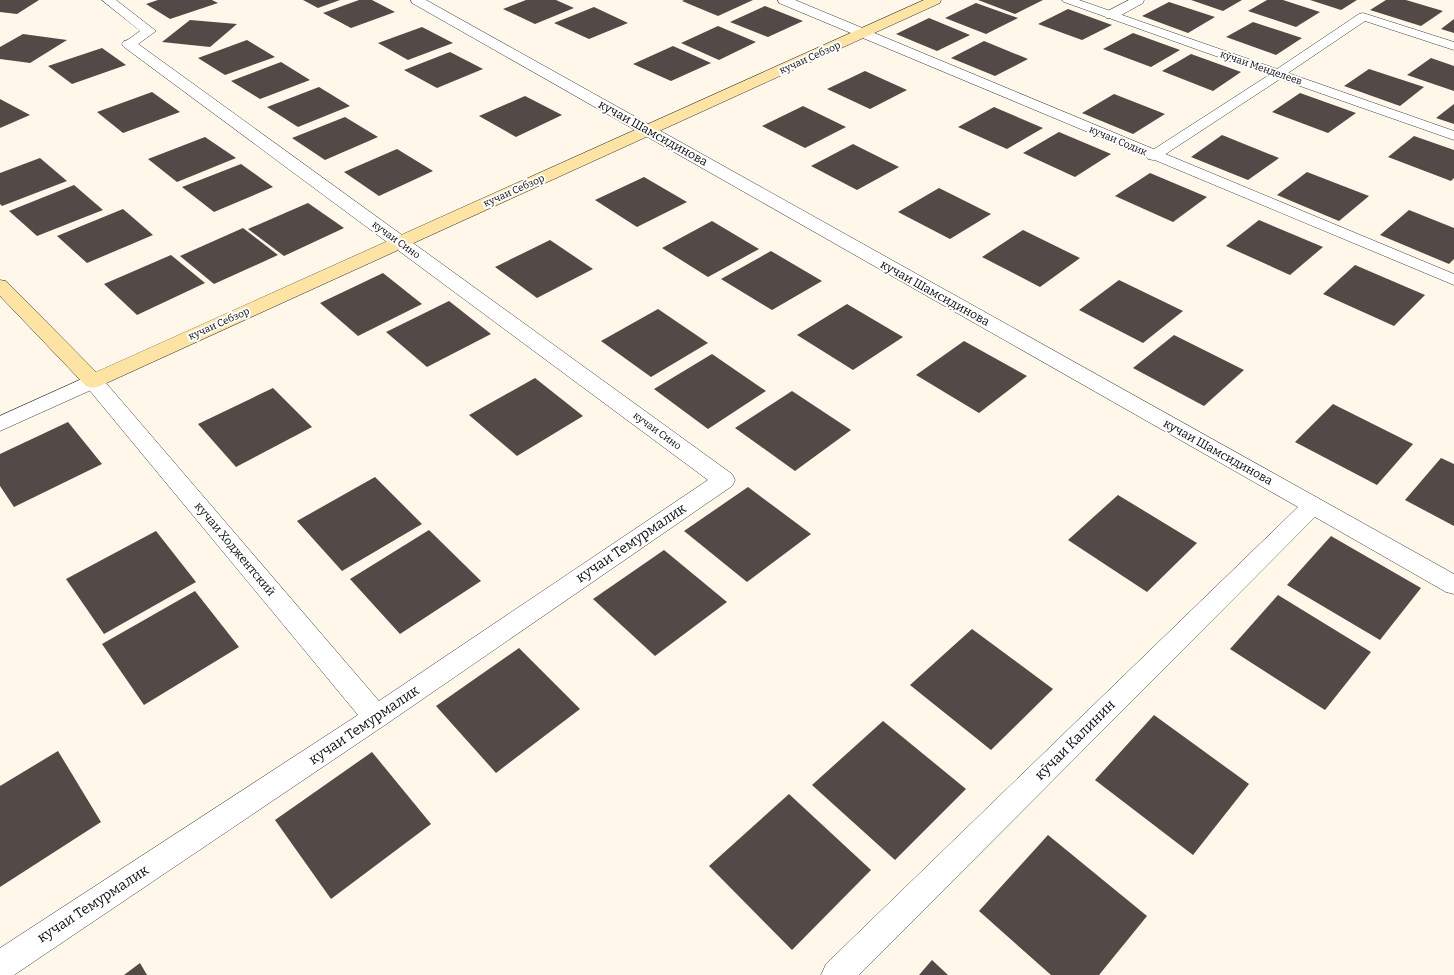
<svg xmlns="http://www.w3.org/2000/svg" width="1454" height="975" viewBox="0 0 1454 975" font-family="Bitter,serif">
<rect width="100%" height="100%" fill="#fff7e9"/>
<g fill="#534a47">
<polygon points="0,0 39,0 17,14 0,12"/>
<polygon points="158,0 212,0 218,3 170,19 146,4"/>
<polygon points="303,0 340,0 318,8"/>
<polygon points="359,0 372,0 395,12 351,28 323,13"/>
<polygon points="526,0 556,0 574,8 535,24 503,9"/>
<polygon points="684,0 753,0 718,16 682,1"/>
<polygon points="978,0 1043,0 1015,14"/>
<polygon points="1191,0 1242,0 1223,11"/>
<polygon points="1267,0 1283,0 1320,12 1296,27 1248,11"/>
<polygon points="1310,0 1357,0 1341,10"/>
<polygon points="1386,0 1406,0 1443,11 1421,26 1370,10"/>
<polygon points="1169,2 1215,17 1188,33 1142,16"/>
<polygon points="976,3 1018,18 986,34 945,18"/>
<polygon points="765,6 803,21 768,37 730,22"/>
<polygon points="594,7 628,23 589,39 554,23"/>
<polygon points="1068,9 1112,25 1082,40 1038,24"/>
<polygon points="929,18 970,35 937,51 896,34"/>
<polygon points="1454,19 1454,33 1441,29"/>
<polygon points="190,20 237,24 210,47 162,42"/>
<polygon points="1253,22 1302,38 1276,55 1226,37"/>
<polygon points="718,26 756,42 719,60 681,43"/>
<polygon points="422,27 453,43 408,60 378,43"/>
<polygon points="1133,33 1180,50 1151,67 1103,49"/>
<polygon points="23,34 67,40 30,63 0,59 0,47"/>
<polygon points="247,40 275,57 225,75 198,58"/>
<polygon points="984,41 1028,59 995,76 951,58"/>
<polygon points="673,46 711,63 671,81 633,64"/>
<polygon points="102,48 126,65 72,84 48,66"/>
<polygon points="450,52 483,69 437,88 404,70"/>
<polygon points="1191,54 1241,72 1213,91 1162,71"/>
<polygon points="1431,58 1454,66 1454,91 1407,75"/>
<polygon points="281,62 310,80 260,99 231,81"/>
<polygon points="1369,69 1424,87 1400,106 1344,86"/>
<polygon points="865,71 907,90 870,109 827,89"/>
<polygon points="319,87 350,106 298,127 267,107"/>
<polygon points="152,92 180,112 123,133 97,112"/>
<polygon points="1300,93 1356,113 1328,133 1272,112"/>
<polygon points="1114,94 1165,114 1133,134 1082,113"/>
<polygon points="525,96 562,115 516,137 479,116"/>
<polygon points="0,99 30,115 0,128"/>
<polygon points="1454,104 1454,124 1436,118"/>
<polygon points="803,106 846,127 805,148 762,126"/>
<polygon points="994,107 1043,128 1007,149 958,127"/>
<polygon points="345,117 378,137 325,160 292,138"/>
<polygon points="1059,132 1111,154 1075,177 1023,153"/>
<polygon points="1222,135 1279,158 1248,180 1191,157"/>
<polygon points="1414,136 1454,150 1454,178 1451,181 1388,157"/>
<polygon points="205,137 236,158 177,182 148,159"/>
<polygon points="853,144 899,167 857,190 811,166"/>
<polygon points="397,149 433,171 379,196 344,172"/>
<polygon points="40,158 67,181 2,206 0,204 0,173"/>
<polygon points="241,164 273,187 214,212 182,187"/>
<polygon points="1307,172 1369,196 1339,221 1277,195"/>
<polygon points="1150,173 1207,197 1173,222 1115,196"/>
<polygon points="644,177 687,202 637,227 595,200"/>
<polygon points="74,185 103,210 37,236 9,211"/>
<polygon points="939,188 991,214 950,239 898,212"/>
<polygon points="308,203 344,228 284,256 248,229"/>
<polygon points="123,209 153,235 87,263 57,236"/>
<polygon points="1409,210 1454,228 1454,259 1449,264 1380,235"/>
<polygon points="1259,220 1323,247 1290,275 1226,246"/>
<polygon points="712,221 759,249 708,277 662,248"/>
<polygon points="243,228 278,255 214,284 180,256"/>
<polygon points="1023,230 1080,258 1040,287 982,257"/>
<polygon points="550,240 593,269 537,298 495,267"/>
<polygon points="771,251 822,281 772,310 721,279"/>
<polygon points="171,255 205,283 137,315 104,284"/>
<polygon points="1355,265 1425,295 1394,326 1323,294"/>
<polygon points="383,273 422,304 358,336 320,303"/>
<polygon points="1119,280 1183,311 1143,343 1079,310"/>
<polygon points="449,301 491,334 427,367 386,332"/>
<polygon points="847,304 903,337 853,370 797,335"/>
<polygon points="658,309 708,343 651,377 601,341"/>
<polygon points="1174,335 1244,370 1204,406 1133,368"/>
<polygon points="964,341 1027,376 979,413 916,375"/>
<polygon points="712,354 766,391 708,429 654,389"/>
<polygon points="535,378 583,416 517,456 469,415"/>
<polygon points="273,388 312,427 236,467 198,424"/>
<polygon points="792,391 851,430 795,471 735,428"/>
<polygon points="1333,404 1413,444 1377,485 1295,442"/>
<polygon points="68,422 102,464 14,507 0,486 0,454"/>
<polygon points="1441,458 1454,464 1454,526 1405,500"/>
<polygon points="375,477 422,524 342,571 297,521"/>
<polygon points="748,487 811,534 747,582 684,531"/>
<polygon points="1118,495 1197,543 1147,592 1068,540"/>
<polygon points="429,530 481,581 400,634 350,579"/>
<polygon points="156,531 196,582 104,634 66,579"/>
<polygon points="1331,536 1421,588 1380,640 1287,585"/>
<polygon points="664,550 727,602 655,656 593,599"/>
<polygon points="195,591 239,647 144,705 102,644"/>
<polygon points="1278,595 1371,652 1325,710 1230,649"/>
<polygon points="972,629 1053,689 991,750 910,685"/>
<polygon points="519,648 580,709 496,773 436,706"/>
<polygon points="1154,715 1249,784 1193,855 1095,780"/>
<polygon points="883,721 966,789 895,860 812,785"/>
<polygon points="58,751 101,822 0,887 0,786"/>
<polygon points="372,752 431,824 331,899 275,820"/>
<polygon points="789,794 871,870 792,950 709,866"/>
<polygon points="1048,835 1147,916 1099,975 1051,975 979,911"/>
<polygon points="932,960 948,975 919,975"/>
<polygon points="140,963 147,975 124,975"/>
</g>
<g fill="none" stroke-linecap="round" stroke-linejoin="round">
<g stroke="#3e3e3e" stroke-width="1">
<polygon id="service" points="1062,0 1079,0 1277,69 1359,14 1363,13 1454,42 1454,50 1365,21 1288,73 1454,131 1454,140 1280,79 1158,159 1153,160 1148,159 1146,156 1148,153 1269,75 1064,2"/>
</g>
<g stroke="#3e3e3e" stroke-width="1">
<polygon id="pedestrian" points="102,0 116,0 156,31 134,47 124,47 122,44 140,31"/>
</g>
<g stroke="#3e3e3e" stroke-width="1">
<g id="minor">
<polygon points="411,0 426,0 1454,574 1454,594 1446,592 1315,517 859,975 821,975 826,964 1298,507 412,3"/>
<polygon points="778,0 795,0 1454,274 1454,285 779,3"/>
<polygon points="1129,0 1144,0 1143,3 1116,18 1106,18 1104,15 1106,12"/>
<polygon points="129,40 134,41 732,474 735,480 732,486 385,725 14,975 0,975 0,948 358,715 86,386 83,381 86,376 93,374 100,376 379,701 708,480 124,47 122,44 124,41"/>
</g>
</g>
<g stroke="#3e3e3e" stroke-width="1">
<polygon id="tertiary" points="93,374 100,376 103,381 100,386 0,431 0,416"/>
</g>
<g stroke="#2d2d2d" stroke-width="1">
<polygon id="secondary" points="924,0 941,0 940,3 100,386 93,388 86,386 0,296 0,280 6,281 96,372"/>
</g>
<use href="#service" fill="#fff" fill-rule="evenodd"/>
<use href="#pedestrian" fill="#fff" fill-rule="evenodd"/>
<use href="#minor" fill="#fff" fill-rule="evenodd"/>
<use href="#tertiary" fill="#fff" fill-rule="evenodd"/>
<use href="#secondary" fill="#fee4a4" fill-rule="evenodd"/>
</g>
<g text-anchor="middle" dominant-baseline="central" stroke-width="4" stroke-linejoin="round" paint-order="stroke">
<g font-size="10" fill="#0b0b0b" stroke="#fff">
<text transform="translate(810 58) rotate(-24)">кучаи Себзор</text>
<text transform="translate(1261 68) rotate(19)">кӯчаи Менделеев</text>
<text transform="translate(1118 141) rotate(23)">кучаи Содик</text>
<text transform="translate(514 191) rotate(-24)">кучаи Себзор</text>
<text transform="translate(396 240) rotate(36)">кучаи Сино</text>
<text transform="translate(219 324) rotate(-24)">кучаи Себзор</text>
<text transform="translate(657 431) rotate(36)">кучаи Сино</text>
</g>
<g font-size="12" fill="#0b0b0b" stroke="#fff">
<text transform="translate(653 133) rotate(29)">кучаи Шамсидинова</text>
<text transform="translate(935 293) rotate(29)">кучаи Шамсидинова</text>
<text transform="translate(1218 452) rotate(29)">кучаи Шамсидинова</text>
<text transform="translate(235 549) rotate(50)">кучаи Ходжентский</text>
</g>
<g font-size="14" fill="#0b0b0b" stroke="#fff">
<text transform="translate(631 543) rotate(-34)">кучаи Темурмалик</text>
<text transform="translate(364 725) rotate(-34)">кучаи Темурмалик</text>
<text transform="translate(1075 740) rotate(-45)">кӯчаи Калинин</text>
<text transform="translate(93 904) rotate(-33)">кучаи Темурмалик</text>
</g>
</g>
</svg>
